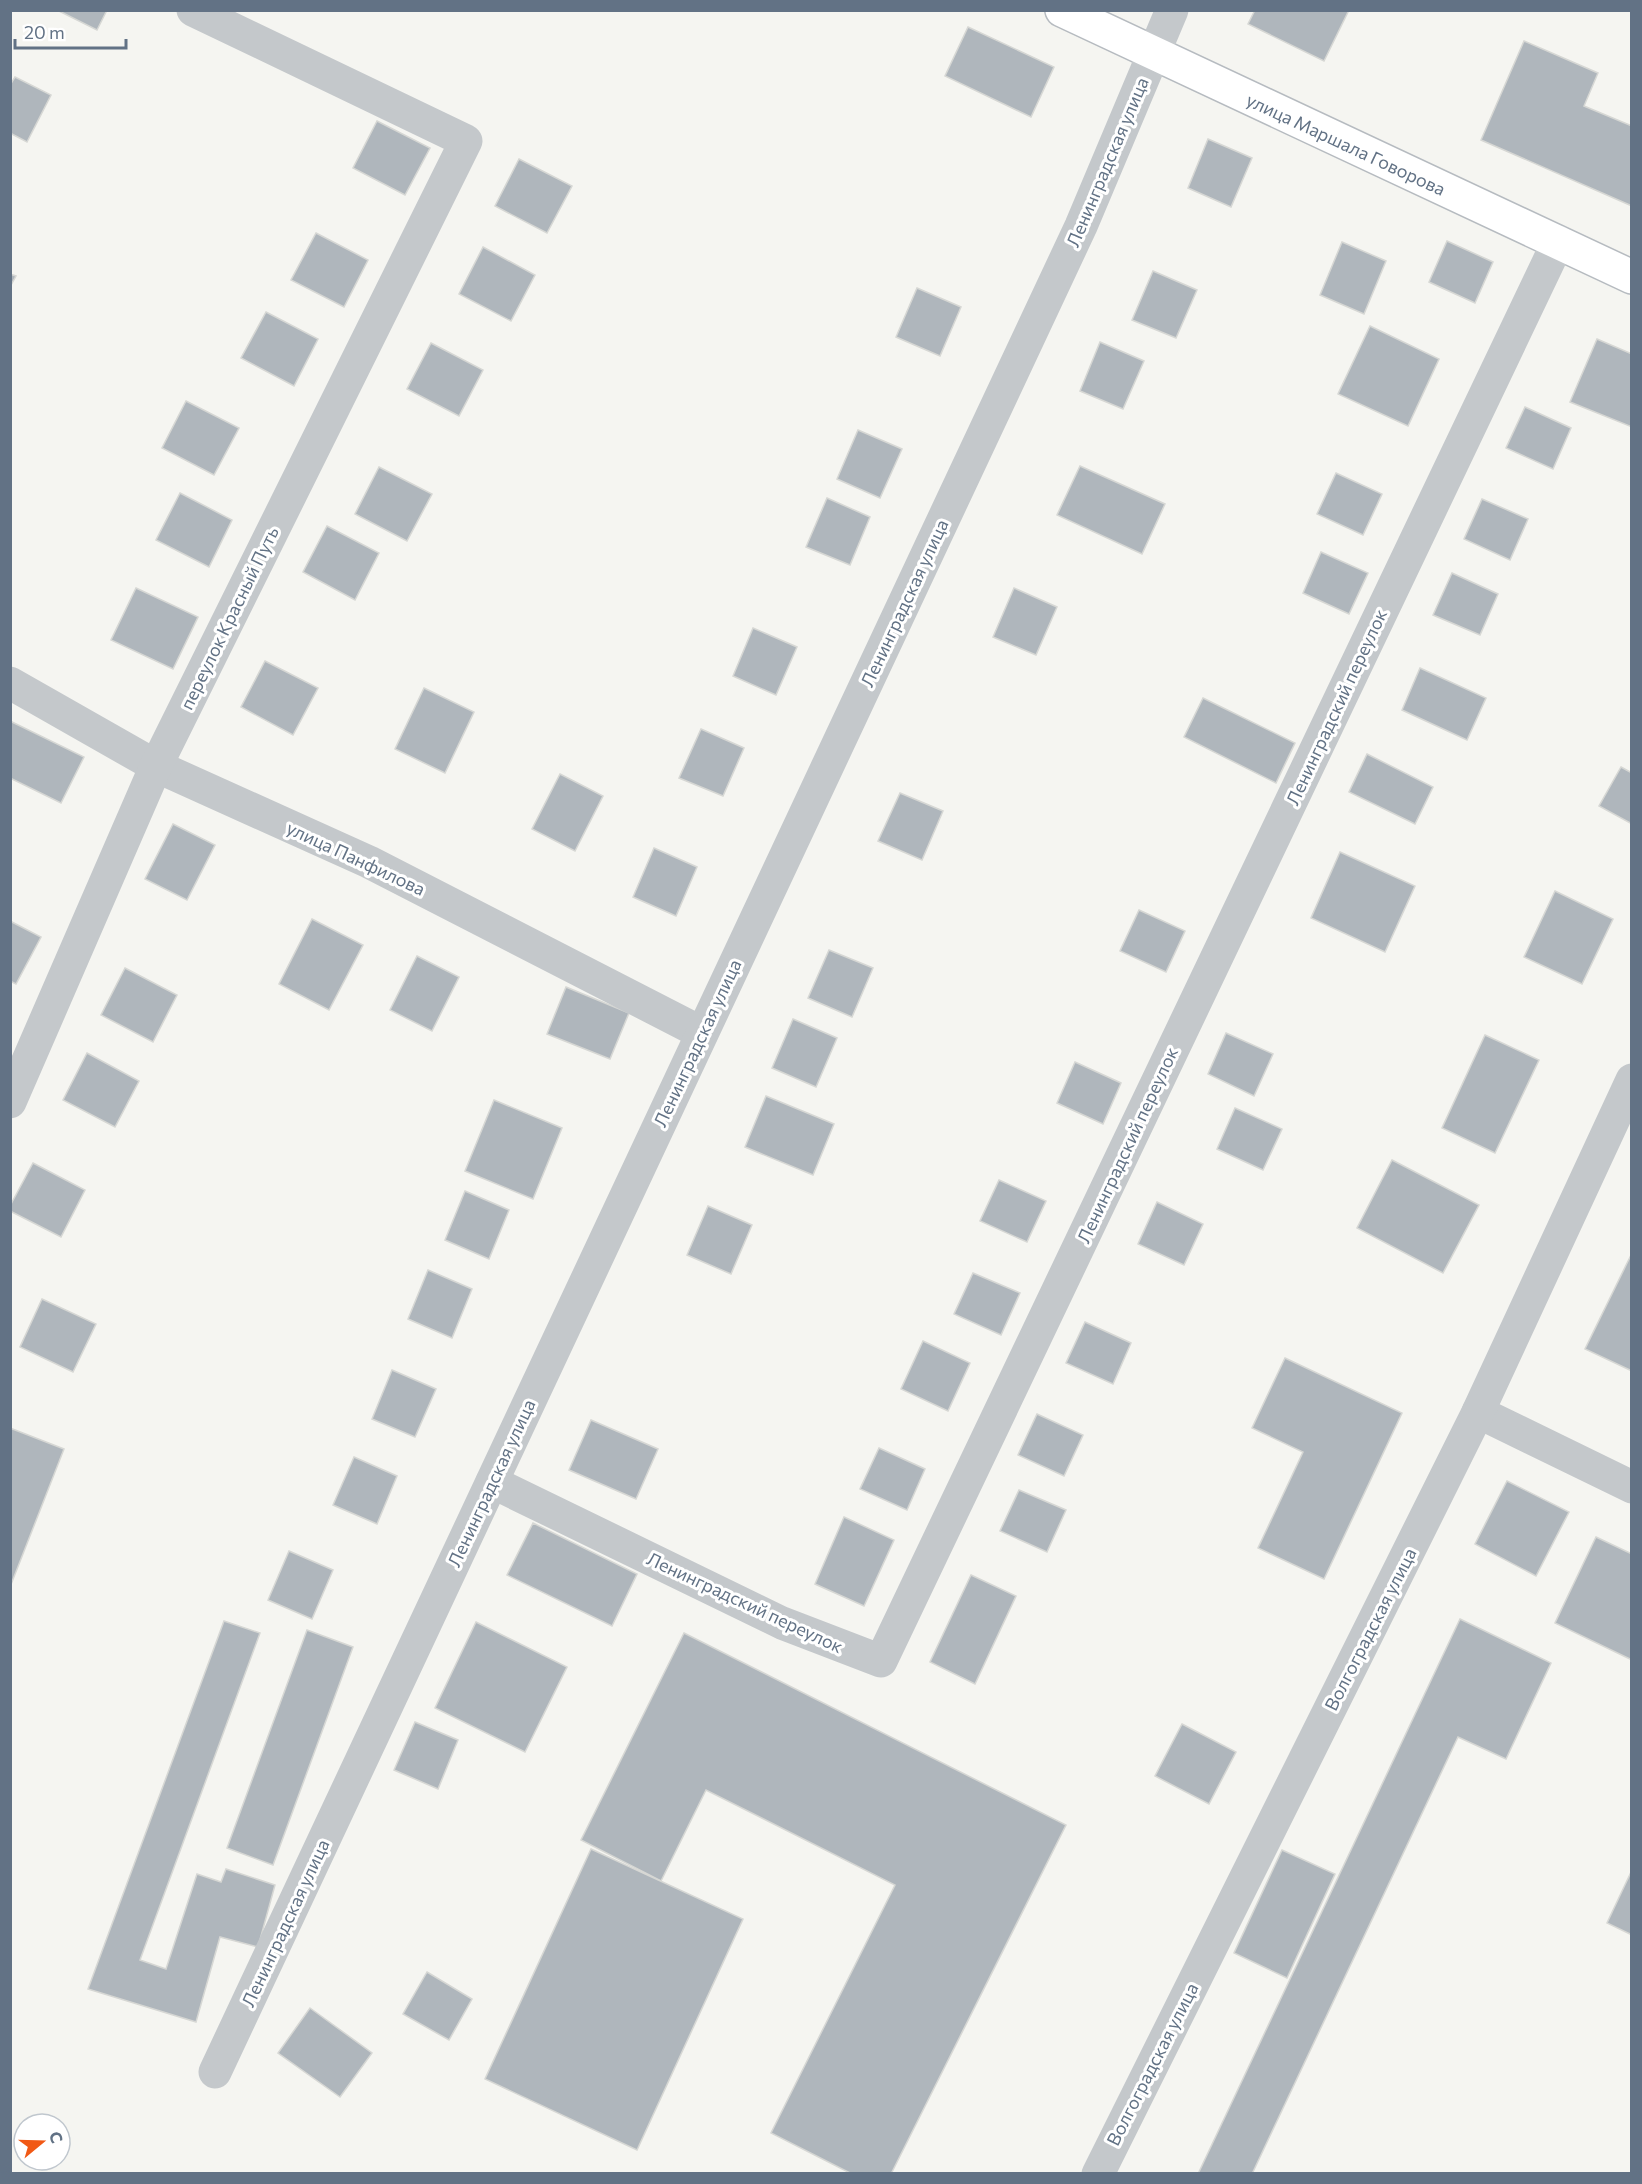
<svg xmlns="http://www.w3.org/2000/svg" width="1642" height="2184" viewBox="0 0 1642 2184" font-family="Commissioner,sans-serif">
<rect width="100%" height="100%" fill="#f5f5f1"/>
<g fill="#afb6bc" stroke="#d6d7d4" stroke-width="1.5">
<polygon points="57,10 107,10 97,30"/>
<polygon points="1255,10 1349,10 1324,61 1248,24"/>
<polygon points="968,27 1054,67 1031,117 945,76"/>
<polygon points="1524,41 1598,73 1584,106 1632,126 1632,206 1481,140"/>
<polygon points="15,77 51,95 27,142 10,133 10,85"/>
<polygon points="377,121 430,148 405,195 353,168"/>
<polygon points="1208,139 1252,158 1231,207 1188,188"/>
<polygon points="519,159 572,186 547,233 495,206"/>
<polygon points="316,233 368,260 344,307 291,280"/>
<polygon points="1447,241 1493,262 1475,303 1429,282"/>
<polygon points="1342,242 1386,261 1364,314 1320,295"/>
<polygon points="483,247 535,275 511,321 459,294"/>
<polygon points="1153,271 1197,290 1176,338 1132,320"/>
<polygon points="10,274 16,276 10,287"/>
<polygon points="917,288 961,307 940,356 896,337"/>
<polygon points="266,312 318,339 294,386 241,358"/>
<polygon points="1370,326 1439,359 1408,426 1338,394"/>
<polygon points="1597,339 1632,354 1632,427 1570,402"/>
<polygon points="1100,342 1144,361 1123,409 1080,391"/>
<polygon points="431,343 483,370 459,416 407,389"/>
<polygon points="186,401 239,428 214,475 162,448"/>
<polygon points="1525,407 1571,428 1553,469 1506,448"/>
<polygon points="858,430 902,449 880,498 837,479"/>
<polygon points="1080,466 1165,504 1142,554 1057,515"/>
<polygon points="379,467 432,494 407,541 355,514"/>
<polygon points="1336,473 1382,494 1363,535 1317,514"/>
<polygon points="180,493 232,520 209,567 156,540"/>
<polygon points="827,498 870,517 850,565 806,547"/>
<polygon points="1482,499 1528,519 1510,560 1464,539"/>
<polygon points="327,526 379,553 355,600 303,572"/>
<polygon points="1321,552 1368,573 1349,614 1303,593"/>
<polygon points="1452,573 1498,594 1480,635 1433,615"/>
<polygon points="136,588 198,617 173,669 111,640"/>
<polygon points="1014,588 1057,607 1036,655 993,637"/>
<polygon points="753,628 797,647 776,695 733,676"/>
<polygon points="265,661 318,688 293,735 241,707"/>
<polygon points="1420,668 1486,698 1467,740 1402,710"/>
<polygon points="424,688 474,712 445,773 395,749"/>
<polygon points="1203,698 1295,743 1276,783 1184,737"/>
<polygon points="10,721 84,757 61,803 10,778"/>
<polygon points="701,729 744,748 723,796 679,778"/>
<polygon points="1367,754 1433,787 1415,824 1349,792"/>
<polygon points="1621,767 1632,773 1632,824 1599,806"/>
<polygon points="560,774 603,796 575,851 532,829"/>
<polygon points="900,793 943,811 922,860 878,841"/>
<polygon points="173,824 215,845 187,900 145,879"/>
<polygon points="654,848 697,867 676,916 633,897"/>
<polygon points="1340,852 1415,886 1385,952 1311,918"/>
<polygon points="1555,891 1613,919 1582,984 1524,957"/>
<polygon points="1139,910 1185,931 1166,972 1120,951"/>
<polygon points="312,919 363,945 329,1010 279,984"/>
<polygon points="10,921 41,937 16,984 10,981"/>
<polygon points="829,950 873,968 852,1017 808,998"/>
<polygon points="417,956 459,977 432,1031 390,1010"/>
<polygon points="125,968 177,995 153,1042 101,1015"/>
<polygon points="566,987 629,1013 610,1059 547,1034"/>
<polygon points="793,1019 837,1038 816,1087 772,1068"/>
<polygon points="1226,1033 1273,1054 1254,1096 1208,1074"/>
<polygon points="1485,1035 1539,1060 1495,1153 1442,1128"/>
<polygon points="87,1053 139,1081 115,1127 63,1100"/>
<polygon points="1075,1062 1121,1083 1103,1124 1057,1103"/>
<polygon points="766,1096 834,1124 813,1175 745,1147"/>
<polygon points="494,1100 562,1128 533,1199 465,1171"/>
<polygon points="1235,1108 1282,1129 1263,1170 1217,1149"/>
<polygon points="1392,1160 1479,1205 1443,1273 1357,1228"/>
<polygon points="33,1163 85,1190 61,1237 10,1211 10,1206"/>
<polygon points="999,1180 1046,1201 1027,1242 980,1221"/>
<polygon points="465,1191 509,1210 489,1259 445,1240"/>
<polygon points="1157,1202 1203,1224 1184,1265 1138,1244"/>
<polygon points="708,1206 752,1225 731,1274 687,1255"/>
<polygon points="1632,1253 1632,1371 1585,1349"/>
<polygon points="428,1270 472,1289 452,1338 408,1319"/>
<polygon points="973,1273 1020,1293 1001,1335 954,1314"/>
<polygon points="42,1299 96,1324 73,1372 20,1347"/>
<polygon points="1085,1322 1131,1343 1113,1384 1066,1363"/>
<polygon points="923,1341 970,1363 948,1411 901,1389"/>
<polygon points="1285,1358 1402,1413 1324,1579 1258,1548 1303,1452 1252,1428"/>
<polygon points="392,1370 436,1389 415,1437 372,1419"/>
<polygon points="1037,1414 1083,1435 1064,1476 1018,1455"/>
<polygon points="591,1420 658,1449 636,1499 569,1470"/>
<polygon points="10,1428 64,1449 10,1587"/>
<polygon points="879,1448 925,1469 907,1510 860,1489"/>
<polygon points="354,1457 397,1476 377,1524 333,1505"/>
<polygon points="1507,1481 1569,1512 1536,1576 1475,1544"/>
<polygon points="1019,1490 1066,1510 1047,1552 1000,1531"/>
<polygon points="844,1517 894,1540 864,1606 815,1584"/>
<polygon points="533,1523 637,1574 612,1626 507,1575"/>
<polygon points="1596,1537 1632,1554 1632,1660 1555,1623"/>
<polygon points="289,1551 333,1570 312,1619 268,1600"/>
<polygon points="971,1575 1016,1596 975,1684 930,1662"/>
<polygon points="1460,1619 1551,1663 1506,1759 1458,1737 1252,2174 1198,2174"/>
<polygon points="224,1621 260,1633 140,1960 166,1969 197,1874 221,1882 226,1869 275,1885 258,1947 220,1937 196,2022 88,1989"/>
<polygon points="476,1622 567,1667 525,1752 435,1708"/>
<polygon points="307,1630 353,1647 273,1865 227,1848"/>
<polygon points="684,1633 1066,1825 891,2174 852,2174 771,2133 895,1885 706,1790 661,1881 581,1840"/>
<polygon points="415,1722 458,1740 438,1789 394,1770"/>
<polygon points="1182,1724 1236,1752 1209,1804 1155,1776"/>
<polygon points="591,1849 743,1919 637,2150 485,2079"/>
<polygon points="1282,1850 1335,1874 1287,1978 1234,1953"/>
<polygon points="1632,1870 1632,1935 1607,1923"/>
<polygon points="427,1972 472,1999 449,2040 403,2014"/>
<polygon points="310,2008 372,2053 340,2097 278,2053"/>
</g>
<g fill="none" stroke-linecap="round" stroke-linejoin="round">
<g stroke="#b6bbc0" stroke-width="36">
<polyline id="secondary" points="1062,10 1632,277"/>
</g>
<g stroke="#c4c8cb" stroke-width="33">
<polyline points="10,683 156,766 369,862 702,1033"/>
<polyline points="10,1102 156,766 466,141 193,10"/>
<polyline points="1478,1412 1632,1487"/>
<polyline points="492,1482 782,1623 881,1661 1558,242"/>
<polyline points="215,2072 1081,226 1172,10"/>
<polyline points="1098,2174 1478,1412 1632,1080"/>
</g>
<use href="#secondary" stroke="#fff" stroke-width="33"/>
</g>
<g text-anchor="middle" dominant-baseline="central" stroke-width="6" stroke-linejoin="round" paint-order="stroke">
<g font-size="18" fill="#627285" stroke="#fff">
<text transform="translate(1346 144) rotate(25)">улица Маршала Говорова</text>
<text transform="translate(1107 162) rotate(-67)">Ленинградская улица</text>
<text transform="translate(904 603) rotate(-65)">Ленинградская улица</text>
<text transform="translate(229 618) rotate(-64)">переулок Красный Путь</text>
<text transform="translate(1336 707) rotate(-65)">Ленинградский переулок</text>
<text transform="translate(356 858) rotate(25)">улица Панфилова</text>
<text transform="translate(697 1043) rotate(-65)">Ленинградская улица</text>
<text transform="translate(1127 1145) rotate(-65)">Ленинградский переулок</text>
<text transform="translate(491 1483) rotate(-65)">Ленинградская улица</text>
<text transform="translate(745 1602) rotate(25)">Ленинградский переулок</text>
<text transform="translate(1370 1629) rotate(-63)">Волгоградская улица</text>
<text transform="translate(285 1923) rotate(-65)">Ленинградская улица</text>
<text transform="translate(1152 2064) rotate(-63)">Волгоградская улица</text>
</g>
</g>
<rect width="1642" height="2184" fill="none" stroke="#627285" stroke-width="24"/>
<g transform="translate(42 2142) rotate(71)"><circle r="28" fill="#ffffff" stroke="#c0c7ce" stroke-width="1.5"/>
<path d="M0-4.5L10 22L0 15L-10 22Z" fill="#f15915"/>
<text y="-9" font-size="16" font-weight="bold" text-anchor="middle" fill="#627285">С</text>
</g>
<path d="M15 39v9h111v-9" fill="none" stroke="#627285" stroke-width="3"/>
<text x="24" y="39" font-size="18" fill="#627285" stroke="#ffffff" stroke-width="4.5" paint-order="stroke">20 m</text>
</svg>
